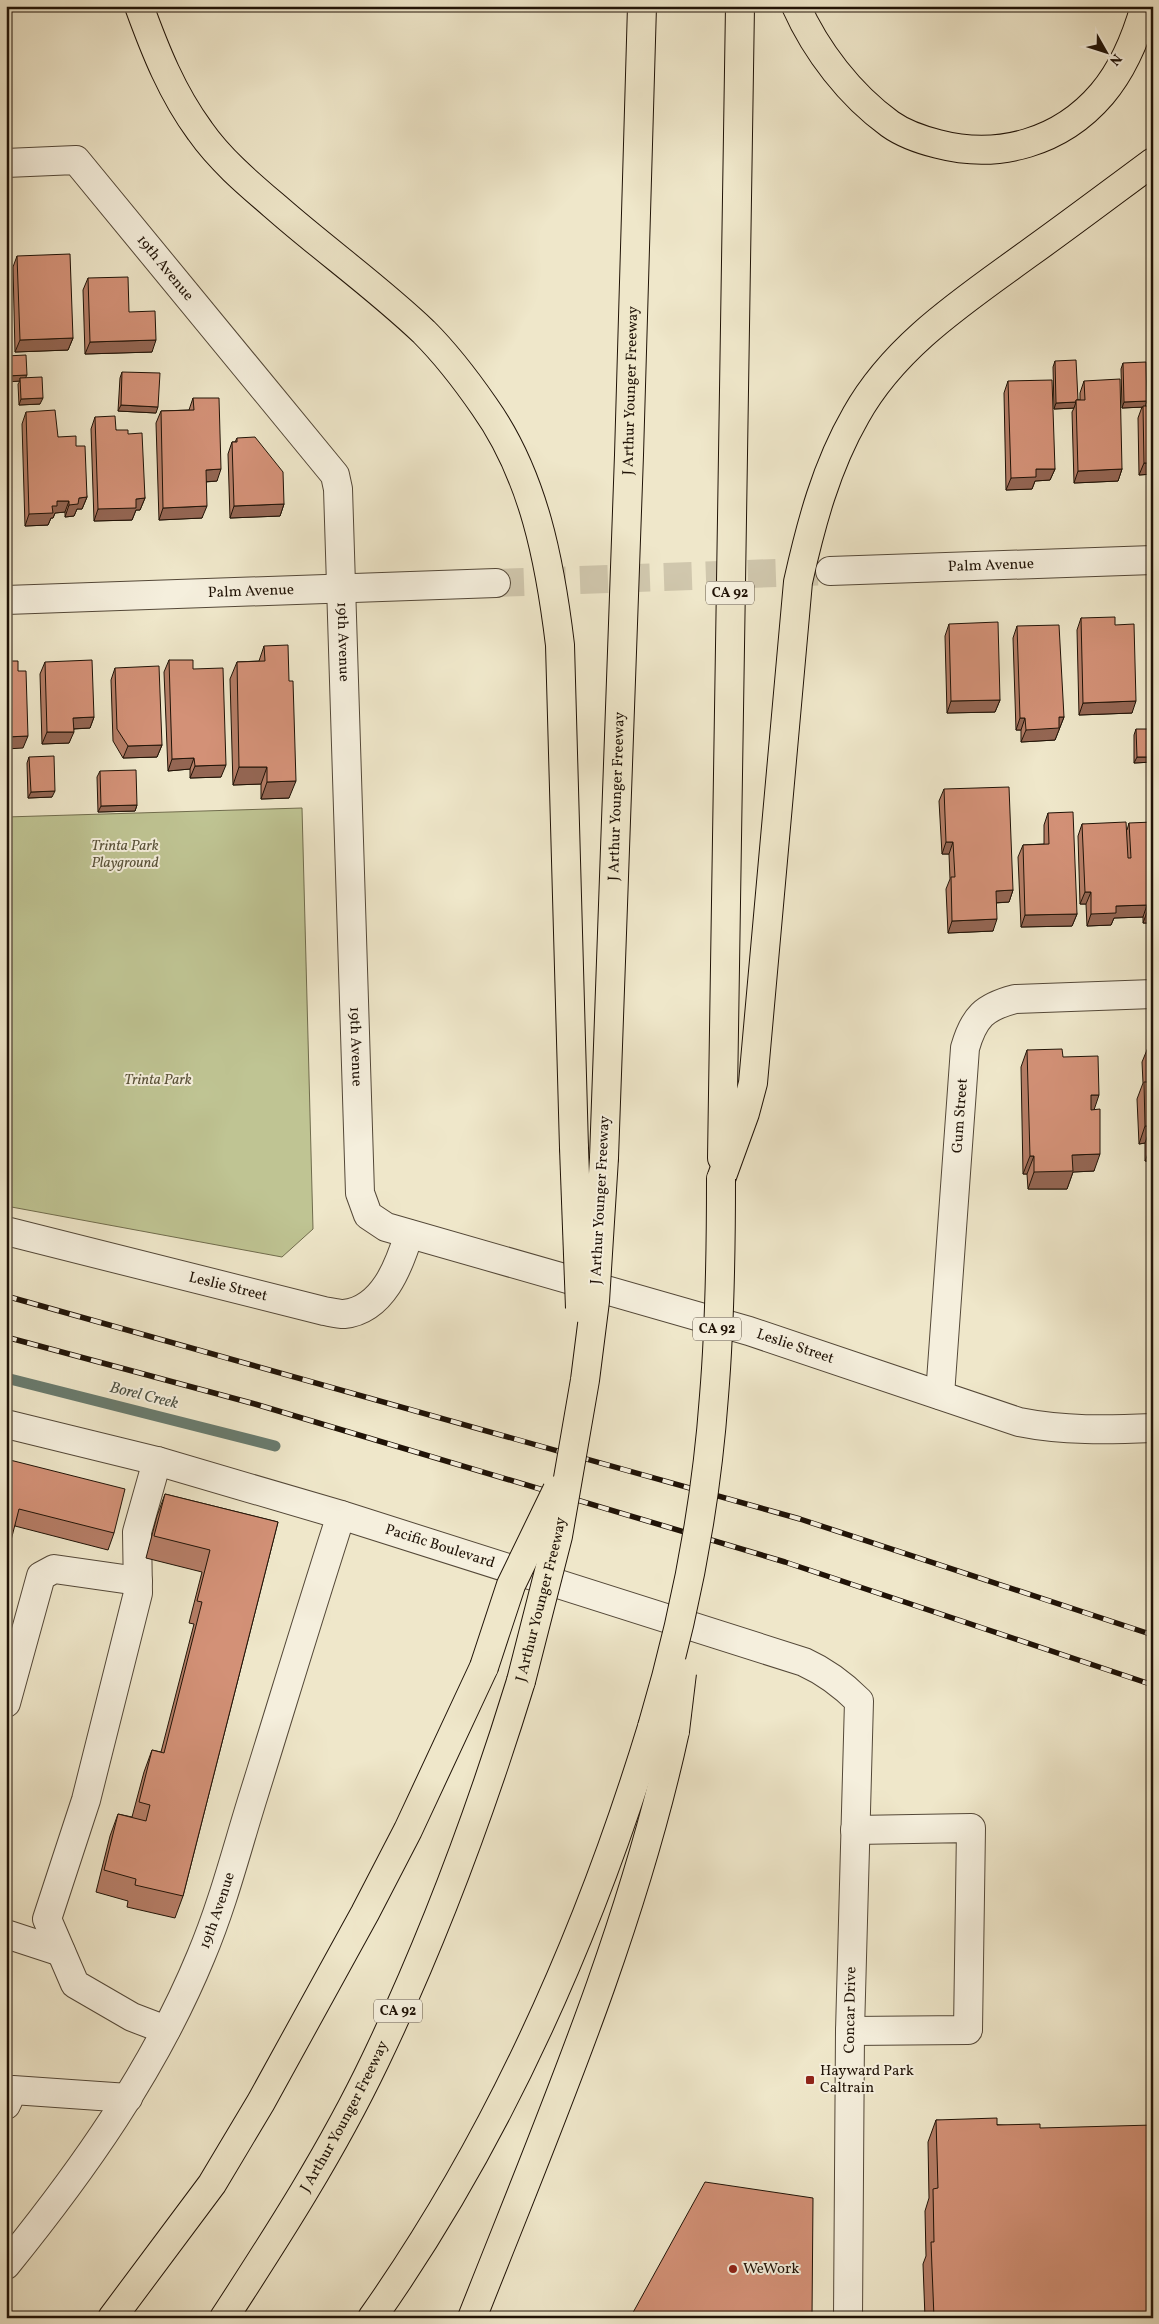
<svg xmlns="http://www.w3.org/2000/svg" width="1159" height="2324" viewBox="0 0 1159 2324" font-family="Vollkorn,serif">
<rect width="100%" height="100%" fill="#efe7ca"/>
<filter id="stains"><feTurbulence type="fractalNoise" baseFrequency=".004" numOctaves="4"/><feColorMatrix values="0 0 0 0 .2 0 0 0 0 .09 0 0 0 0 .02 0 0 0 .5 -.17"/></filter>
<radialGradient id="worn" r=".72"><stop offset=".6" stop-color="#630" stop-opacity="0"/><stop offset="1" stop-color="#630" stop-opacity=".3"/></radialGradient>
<polygon fill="#bfc493" stroke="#706c4d" points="302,808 313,1229 282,1257 6,1206 6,817"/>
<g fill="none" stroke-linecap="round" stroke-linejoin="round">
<polyline stroke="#697b6e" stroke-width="11" points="6,1378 275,1446"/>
<polyline stroke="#d0c7ad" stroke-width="28" stroke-dasharray="28 14" stroke-linecap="butt" points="496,583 830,571"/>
<g stroke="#544838" stroke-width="30">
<g id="minor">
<path id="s1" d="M 6,163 L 76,160 L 335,475 L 338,489 L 360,1193 L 368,1215 L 386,1227 L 749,1331 L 1019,1422 C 1064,1431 1107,1430 1153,1428"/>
<path id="s2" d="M 830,571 L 1153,560"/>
<path id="s3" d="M 6,600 L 496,583"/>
<path id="s4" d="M 6,1231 L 324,1311 C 330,1312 338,1314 344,1314 C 383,1310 399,1266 409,1234"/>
<path id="s5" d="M 940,1395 L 965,1048 C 974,1017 984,1007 1015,999 L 1153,994"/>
<path id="s6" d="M 6,1424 L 157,1461 L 341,1515 L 804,1662 C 826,1672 842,1684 859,1701 L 850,2031 L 848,2318"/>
<polyline points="157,1461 137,1532 138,1593 86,1800 47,1919 75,1984 132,2017 166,2030"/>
<polyline points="6,1703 41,1576 54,1569 138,1581"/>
<polyline points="6,1934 61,1952"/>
<polyline points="850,2031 968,2030 971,1828 855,1830"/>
<polyline points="6,2105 13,2090 128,2098"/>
<path id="s7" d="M 6,2265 C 83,2170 154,2070 201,1956 C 223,1904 237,1848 254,1794 C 283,1701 311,1608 341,1515"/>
</g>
</g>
<g stroke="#201307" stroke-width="30">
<g id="highway">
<path d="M 139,6 C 155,50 172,93 200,131 C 221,161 250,185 278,209 C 326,251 378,288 424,332 C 446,354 466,380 484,406 C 534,476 550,562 560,645 L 574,1148"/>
<path d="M 796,6 C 816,51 850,95 890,124 C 904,134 922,140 938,144 C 999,160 1061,142 1102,94 C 1124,68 1136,38 1145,6"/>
<path id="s8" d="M 604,1158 L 629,455 L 642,6"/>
<polyline points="722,1158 740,6"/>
<path d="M 721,1179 L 745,1113 L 753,1083 L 798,582 C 811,524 826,467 856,415 C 895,345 965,300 1028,254 C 1070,224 1111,193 1153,162"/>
<polyline points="112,2318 212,2184 261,2102 365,1913 408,1830 484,1667"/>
<path id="s9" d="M 224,2318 C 278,2235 332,2151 375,2061 C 434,1938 481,1811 521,1681"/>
<path d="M 372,2318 C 499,2138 588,1937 652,1727"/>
<path d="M 472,2318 C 548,2125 631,1933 675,1731"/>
</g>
</g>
<use href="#minor" stroke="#f5efdd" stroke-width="28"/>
<use href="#highway" stroke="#efe7ca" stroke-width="28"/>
<g stroke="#201307" stroke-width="5.5">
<g id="rail">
<polyline points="6,1296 800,1519 1153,1635"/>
<polyline points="6,1337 255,1404 785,1562 1153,1685"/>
</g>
</g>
<use href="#rail" stroke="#f5efdd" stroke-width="4" stroke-dasharray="11" stroke-linecap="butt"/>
<g stroke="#201307" stroke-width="30" stroke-linecap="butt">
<g id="highway-bridge">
<polyline points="574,1148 580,1308"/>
<polyline points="484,1667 511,1585 557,1490"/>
<path id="s10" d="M 521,1681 L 558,1536 L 585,1380 L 595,1301 L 604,1158"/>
<path d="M 652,1727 C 684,1620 706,1507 714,1396 C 720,1324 721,1251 721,1179"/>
<polyline points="675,1731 682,1673"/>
</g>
</g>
<use href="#highway-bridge" stroke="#efe7ca" stroke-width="28"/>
</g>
<g fill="#b57d66" stroke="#201307">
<polygon points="17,256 73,338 68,350 15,352 13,267"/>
<polygon points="88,278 129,312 152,352 85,354 83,290"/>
<polygon points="6,356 25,378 40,404 19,405 18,384 20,381 6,382"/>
<polygon points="1055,361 1078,400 1080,400 1080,393 1084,381 1122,469 1118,481 1074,483 1072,412 1074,408 1054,409 1053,367"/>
<polygon points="1123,363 1145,406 1153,474 1139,475 1138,418 1142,407 1122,408 1121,369"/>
<polygon points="122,372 156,413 118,411 120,378"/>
<polygon points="1008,381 1055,469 1050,480 1035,481 1032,489 1006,490 1004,393"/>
<polygon points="193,398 217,481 206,482 202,518 159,520 156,423 161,411 189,410"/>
<polygon points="26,412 58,437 76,446 87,497 82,509 77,509 74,516 65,517 65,512 55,513 53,518 51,518 48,525 25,526 22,424"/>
<polygon points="95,417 116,430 128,434 145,498 140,510 136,510 132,520 94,521 91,429"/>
<polygon points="237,438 284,504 280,516 230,518 228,454 232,442 235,442"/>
<polygon points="1081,618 1115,625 1132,713 1079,715 1077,630"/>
<polygon points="949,624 1000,700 995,712 947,713 945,636"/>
<polygon points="1152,625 1153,709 1150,709 1148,637"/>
<polygon points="1017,626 1064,717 1055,740 1021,742 1021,730 1016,730 1013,638"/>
<polygon points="264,646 289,798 261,799 261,784 233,785 230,679 237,662 259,661"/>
<polygon points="169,660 193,669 221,777 190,778 190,769 168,771 164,672"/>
<polygon points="45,662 94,717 90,728 74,729 69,743 42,744 40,674"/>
<polygon points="115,668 162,745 157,757 123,758 113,741 111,680"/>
<polygon points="1136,729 1152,757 1153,762 1134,763 1134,735"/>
<polygon points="29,757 52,797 28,798 27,763"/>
<polygon points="100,771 137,805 135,811 98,812 97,777"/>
<polygon points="944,789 1013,890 1009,902 996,903 993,931 948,933 946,889 950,879 949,854 942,854 939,801"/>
<polygon points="1048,813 1077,914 1072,926 1021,927 1018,857 1023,845 1044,844 1044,825"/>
<polygon points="1129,823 1153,923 1143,923 1143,917 1114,918 1111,925 1087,926 1086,904 1080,904 1078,836 1082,824 1127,830"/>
<polygon points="1149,1045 1153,1161 1145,1161 1145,1143 1139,1144 1137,1099 1143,1083 1142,1062"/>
<polygon points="1027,1050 1063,1057 1094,1110 1094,1171 1073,1172 1067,1189 1028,1189 1027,1174 1023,1174 1021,1067"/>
<polygon points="6,1459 114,1533 108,1550 15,1526"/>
<polygon points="165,1494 278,1522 183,1896 175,1918 127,1907 128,1901 96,1892 110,1836 118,1814 132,1817 144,1772 152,1750 161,1752 194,1624 189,1623 202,1572 146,1558 157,1516"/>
<polygon points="936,2120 1040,2128 1153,2318 925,2318 923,2264 926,2256 925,2211 929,2198 928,2142"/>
</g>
<g fill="#946653" stroke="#201307">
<polygon points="73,338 68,350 15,352 20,340"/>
<polygon points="156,340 152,352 85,354 90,342"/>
<polygon points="27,375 24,381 20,378 20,381 6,382 6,376"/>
<polygon points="43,398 40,404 19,405 21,399"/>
<polygon points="1147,401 1145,407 1122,408 1124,402"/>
<polygon points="1076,402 1074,408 1054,409 1056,403"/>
<polygon points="121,405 158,407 156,413 118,411"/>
<polygon points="1144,463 1153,463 1153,474 1139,475"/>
<polygon points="221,469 217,481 201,482 206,470"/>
<polygon points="1036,469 1055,469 1050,480 1035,481 1032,489 1006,490 1011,478"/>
<polygon points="1122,469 1118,481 1074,483 1078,471"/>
<polygon points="87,497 82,509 77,509 74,516 65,517 69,505 79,498"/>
<polygon points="145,498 140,510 136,510 132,520 94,521 98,509 136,499"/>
<polygon points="57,501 69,501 65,512 55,513 53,518 51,518 48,525 25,526 29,514 52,506"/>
<polygon points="284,504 280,516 230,518 234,506"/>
<polygon points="207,506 202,518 159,520 163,508"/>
<polygon points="1000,700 995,712 947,713 951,701"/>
<polygon points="1136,701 1132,713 1079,715 1083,703"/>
<polygon points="1153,702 1153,709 1150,709"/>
<polygon points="94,717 90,728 69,729 73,718"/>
<polygon points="1059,717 1064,717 1055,740 1021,742 1026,730"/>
<polygon points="1020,718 1025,718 1021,730 1016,730"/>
<polygon points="47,732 74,732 69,743 42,744"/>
<polygon points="28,736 23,748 6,749 6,737"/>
<polygon points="162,745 157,757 123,758 128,746"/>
<polygon points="1137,757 1153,757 1153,762 1134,763"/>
<polygon points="194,758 190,769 168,771 172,759"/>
<polygon points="226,765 221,777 190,778 195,766"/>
<polygon points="239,767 267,767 261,784 233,785"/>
<polygon points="296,781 289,798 261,799 267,782"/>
<polygon points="55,791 52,797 28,798 31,792"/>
<polygon points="137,805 135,811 98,812 101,806"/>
<polygon points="946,842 953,842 949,854 942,854"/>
<polygon points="1013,890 1009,902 991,903 996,891"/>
<polygon points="1085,892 1091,892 1086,904 1080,904"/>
<polygon points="1147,905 1143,917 1114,918 1111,925 1087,926 1091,914 1116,906"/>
<polygon points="1153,911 1153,923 1143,923 1147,912"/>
<polygon points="1077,914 1072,926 1021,927 1025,915"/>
<polygon points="997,919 993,931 948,933 952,921"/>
<polygon points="1091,1095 1099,1095 1093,1113 1085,1113"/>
<polygon points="1145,1126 1151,1126 1145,1143 1139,1144"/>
<polygon points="1152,1144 1153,1144 1153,1161 1145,1161"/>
<polygon points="1100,1154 1094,1171 1073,1172 1067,1189 1028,1189 1034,1172 1072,1155"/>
<polygon points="1030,1156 1034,1156 1027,1174 1023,1174"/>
</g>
<g fill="#d39177" stroke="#201307">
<polygon points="70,254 73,338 20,340 17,256"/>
<polygon points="128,277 129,312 155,311 156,340 90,342 88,278"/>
<polygon points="26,355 27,375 6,376 6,356"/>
<polygon points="1076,360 1078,400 1076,400 1076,402 1056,403 1055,361"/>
<polygon points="1146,362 1147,401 1124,402 1123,363"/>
<polygon points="122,372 160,373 158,407 121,405"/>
<polygon points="42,377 43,398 21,399 20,378"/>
<polygon points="1120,379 1122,469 1078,471 1076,400 1085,400 1084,381"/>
<polygon points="1052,380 1055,469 1036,469 1036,477 1011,478 1008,381"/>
<polygon points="193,398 219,398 221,469 206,470 207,506 163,508 161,411 194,410"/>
<polygon points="1143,406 1153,406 1153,463 1144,463"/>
<polygon points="55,410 58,437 76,436 76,446 85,446 87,497 79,498 78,504 69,505 69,501 57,501 57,506 52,506 53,513 29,514 26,412"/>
<polygon points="115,416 116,430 128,430 128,434 142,433 145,498 136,499 136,508 98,509 95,417"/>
<polygon points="255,437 283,472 284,504 234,506 232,442 237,442 237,438"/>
<polygon points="6,445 8,512 6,512"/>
<polygon points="1115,617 1115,625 1134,624 1136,701 1083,703 1081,618"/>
<polygon points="998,622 1000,700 951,701 949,624"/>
<polygon points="1059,625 1064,717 1059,717 1059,728 1026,730 1025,718 1020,718 1017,626"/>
<polygon points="288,645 289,681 293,681 296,781 267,782 267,767 239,767 237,662 265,661 264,646"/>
<polygon points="92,660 94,717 73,718 74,732 47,732 45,662"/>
<polygon points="169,660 193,660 193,669 223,668 226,765 195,766 194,758 172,759"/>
<polygon points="6,661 18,661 18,671 26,671 28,736 6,737"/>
<polygon points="159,666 162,745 128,746 117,729 115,668"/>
<polygon points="1136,729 1153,729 1153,757 1137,757"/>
<polygon points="54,756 55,791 31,792 29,757"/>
<polygon points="136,770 137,805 101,806 100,771"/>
<polygon points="1009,787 1013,890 996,891 997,919 952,921 951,877 955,877 953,842 946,842 944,789"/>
<polygon points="1073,812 1077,914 1025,915 1023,845 1049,844 1048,813"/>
<polygon points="1126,822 1128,858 1131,858 1129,823 1153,822 1153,911 1147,912 1147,905 1116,906 1116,913 1091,914 1091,892 1085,892 1082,824"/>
<polygon points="1149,1045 1153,1045 1153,1144 1152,1144 1151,1126 1145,1126 1144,1082 1150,1082"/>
<polygon points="1062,1049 1063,1057 1098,1056 1099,1095 1091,1095 1091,1110 1100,1109 1100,1154 1072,1155 1073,1171 1034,1172 1034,1156 1030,1156 1027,1050"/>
<polygon points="6,1459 125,1489 114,1533 19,1509 6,1560"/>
<polygon points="165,1494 278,1522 183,1896 135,1885 136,1879 104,1870 118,1814 146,1821 150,1805 139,1802 152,1750 164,1753 202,1602 197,1601 210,1550 154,1536"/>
<polygon points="6,2033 10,2035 6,2044"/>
<polygon points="997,2118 997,2125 1040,2124 1040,2128 1153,2125 1153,2318 934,2318 931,2242 934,2242 933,2189 938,2188 936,2120"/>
<polygon points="705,2182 813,2198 812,2318 630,2318"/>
</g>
<g fill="#8f2418" stroke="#f5efdd" stroke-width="2">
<rect x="805" y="2075" width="10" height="10" rx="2.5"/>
<circle cx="733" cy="2269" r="5"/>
</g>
<g text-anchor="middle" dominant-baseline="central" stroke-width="4" stroke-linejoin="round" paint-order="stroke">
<g fill="#f5efdd" stroke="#605547" stroke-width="1">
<rect x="706" y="581.5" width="48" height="23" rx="4"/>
<rect x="693" y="1317.5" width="48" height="23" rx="4"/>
<rect x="374" y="1999.5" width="48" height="23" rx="4"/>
</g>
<g font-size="14" font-weight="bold" fill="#201307">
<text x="730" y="593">CA 92</text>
<text x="717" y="1329">CA 92</text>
<text x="398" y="2011">CA 92</text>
</g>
<g font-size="15" fill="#201307" stroke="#f5efdd">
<text stroke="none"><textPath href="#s1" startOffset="210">19th Avenue</textPath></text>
<text stroke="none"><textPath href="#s8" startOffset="768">J Arthur Younger Freeway</textPath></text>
<text stroke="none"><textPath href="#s2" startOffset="161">Palm Avenue</textPath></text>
<text stroke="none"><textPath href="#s3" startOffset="245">Palm Avenue</textPath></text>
<text stroke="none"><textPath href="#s1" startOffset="645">19th Avenue</textPath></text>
<text stroke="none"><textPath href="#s8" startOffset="362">J Arthur Younger Freeway</textPath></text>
<text stroke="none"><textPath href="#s1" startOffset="1050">19th Avenue</textPath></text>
<text stroke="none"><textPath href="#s5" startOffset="280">Gum Street</textPath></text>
<text transform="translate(601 1200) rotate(-87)">J Arthur Younger Freeway</text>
<text stroke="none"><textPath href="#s4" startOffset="229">Leslie Street</textPath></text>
<text stroke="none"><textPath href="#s1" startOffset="1668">Leslie Street</textPath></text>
<text stroke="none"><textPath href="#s6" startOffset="451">Pacific Boulevard</textPath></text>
<text stroke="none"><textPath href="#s10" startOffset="84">J Arthur Younger Freeway</textPath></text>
<text stroke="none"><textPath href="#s7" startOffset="415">19th Avenue</textPath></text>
<text transform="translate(851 2010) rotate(-89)">Concar Drive</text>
<text stroke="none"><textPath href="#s9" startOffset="235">J Arthur Younger Freeway</textPath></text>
</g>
<g font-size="15" font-style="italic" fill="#585138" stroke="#f5efdd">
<text x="125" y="846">Trinta Park<tspan x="125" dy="17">Playground</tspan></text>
<text x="158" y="1080">Trinta Park</text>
</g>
<g font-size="15" fill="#201307" stroke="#f5efdd" text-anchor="start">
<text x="820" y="2071">Hayward Park<tspan x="820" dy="17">Caltrain</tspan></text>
<text x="743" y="2269">WeWork</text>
</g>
<g font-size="16" font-style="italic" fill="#4b5043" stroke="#f5efdd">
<text transform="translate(144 1396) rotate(14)">Borel Creek</text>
</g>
</g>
<rect width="1159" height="2324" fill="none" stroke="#efe7ca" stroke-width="25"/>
<rect x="8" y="8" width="1144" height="2309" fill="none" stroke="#201307" stroke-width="2.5"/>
<rect x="12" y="12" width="1134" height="2299" fill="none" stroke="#201307"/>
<g transform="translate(1106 52) rotate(129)" stroke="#f5efdd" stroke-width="4" paint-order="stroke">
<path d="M0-4L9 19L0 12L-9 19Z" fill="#201307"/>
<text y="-8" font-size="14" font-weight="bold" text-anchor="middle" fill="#201307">N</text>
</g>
<rect width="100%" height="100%" filter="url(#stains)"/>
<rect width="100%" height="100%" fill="url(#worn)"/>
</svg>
